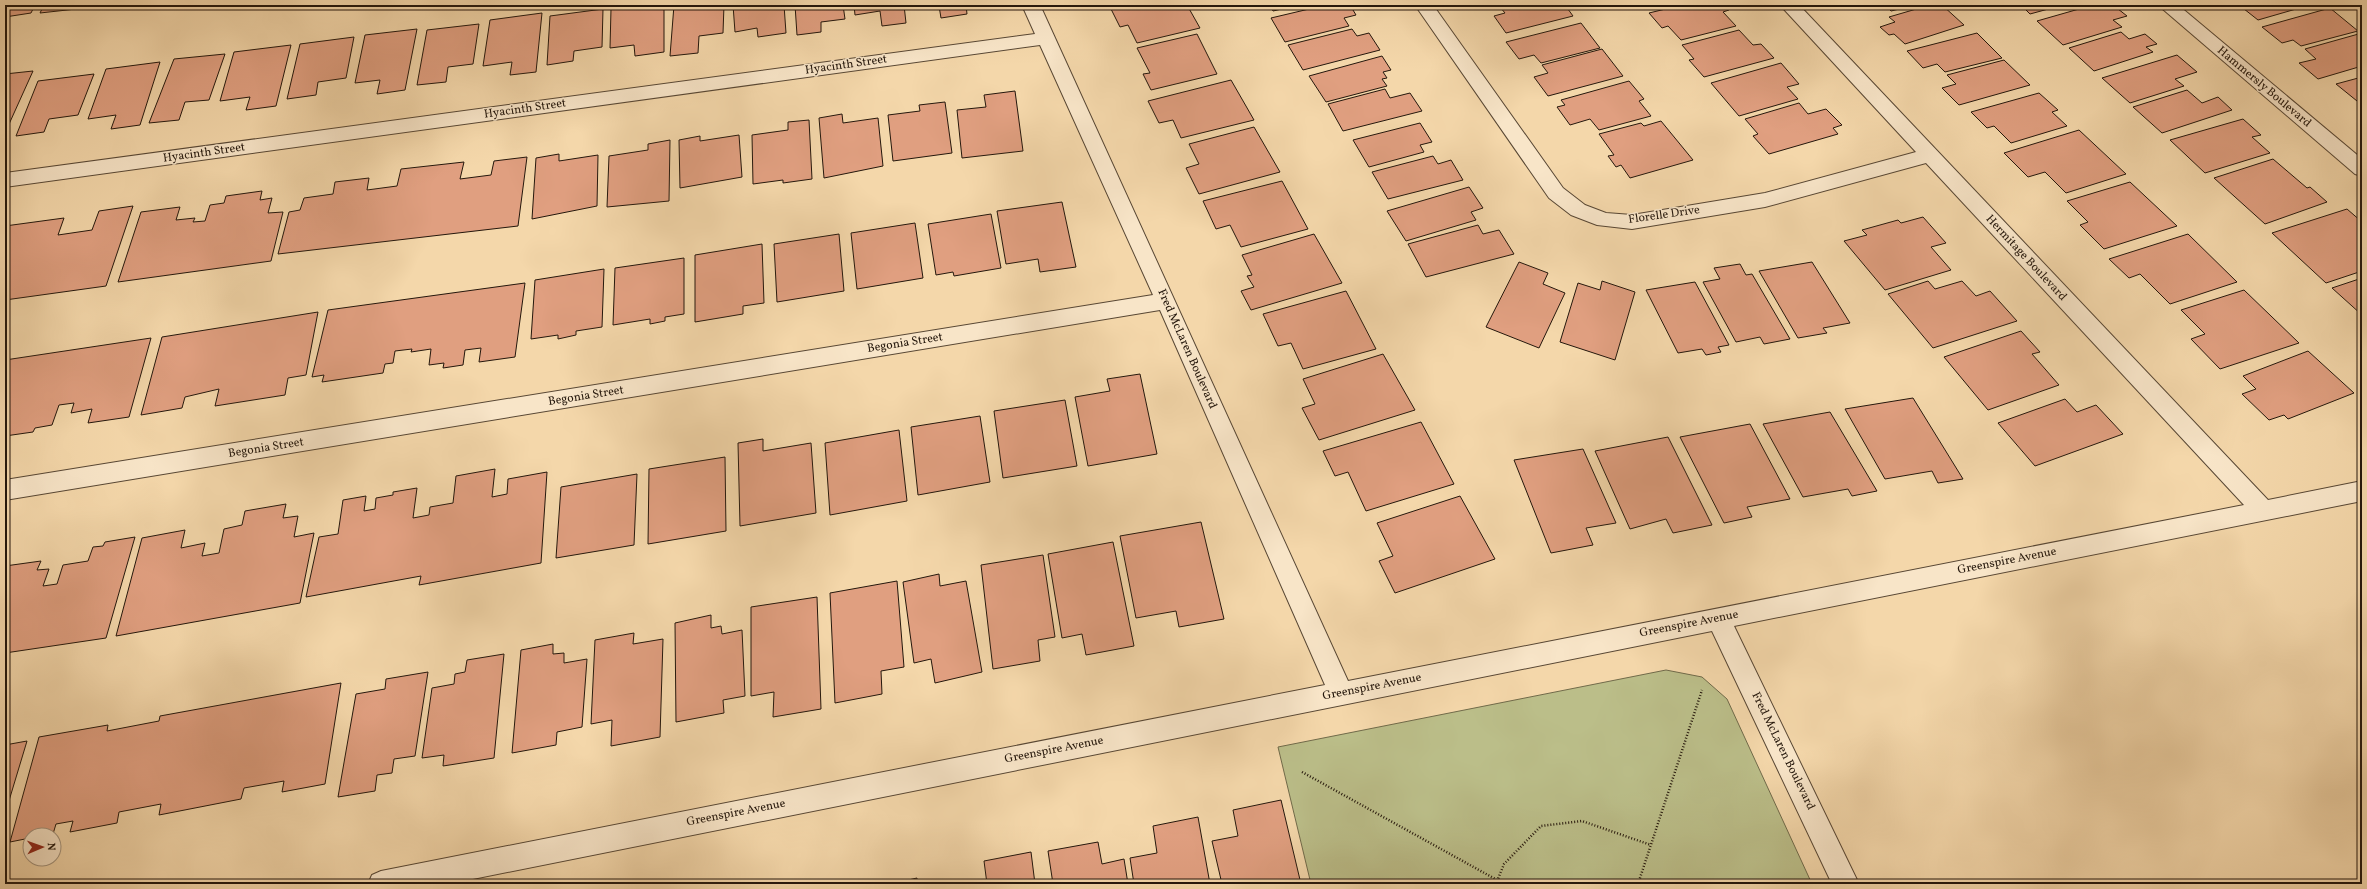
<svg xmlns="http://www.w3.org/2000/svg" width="2367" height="889" viewBox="0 0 2367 889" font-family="Vollkorn,serif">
<rect width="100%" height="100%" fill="#f4d7aa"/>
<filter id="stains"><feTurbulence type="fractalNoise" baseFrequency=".005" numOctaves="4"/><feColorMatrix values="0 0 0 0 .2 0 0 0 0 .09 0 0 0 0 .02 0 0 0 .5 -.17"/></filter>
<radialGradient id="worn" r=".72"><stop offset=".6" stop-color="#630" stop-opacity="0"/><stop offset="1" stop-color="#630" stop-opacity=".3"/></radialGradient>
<polygon fill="#bbbe89" stroke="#706a4a" points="1666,670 1702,677 1727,699 1812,884 1311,884 1278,747"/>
<g fill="#e09f80" stroke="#24170c">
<polygon points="5,5 35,5 31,13 5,17"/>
<polygon points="44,5 95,5 94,7 40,13"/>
<polygon points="640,5 664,5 664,52 635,56 634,45 610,48 611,9"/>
<polygon points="674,5 724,5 723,33 699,36 698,53 670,56"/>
<polygon points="733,5 784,5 786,33 758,37 757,28 735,32"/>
<polygon points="795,5 843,5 845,19 821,22 821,32 797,35"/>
<polygon points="854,5 904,5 906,23 882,26 880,11 855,15"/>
<polygon points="915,5 966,5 967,14 941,18 939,6 916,9"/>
<polygon points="1119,5 1187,5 1200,28 1137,43 1128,25 1120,27 1110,7"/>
<polygon points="1270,5 1299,5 1273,11"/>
<polygon points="1326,5 1350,5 1356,15 1344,18 1349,26 1285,42 1271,18"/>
<polygon points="1508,5 1565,5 1573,16 1506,33 1494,16 1505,13 1500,7"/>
<polygon points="1682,5 1725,5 1729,10 1723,12 1736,26 1681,40 1668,26 1662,28 1649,13"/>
<polygon points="1858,5 1878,5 1862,9"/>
<polygon points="1885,5 1916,5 1891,11"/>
<polygon points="1930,5 1942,5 1964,25 1905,44 1894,34 1889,35 1880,27 1895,22 1889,17"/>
<polygon points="2021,5 2063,5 2030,14"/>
<polygon points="2093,5 2113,5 2127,16 2113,20 2122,27 2063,45 2037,21"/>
<polygon points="2239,5 2310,5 2258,20"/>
<polygon points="2330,8 2358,31 2301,46 2293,40 2282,43 2262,27"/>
<polygon points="603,9 602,47 574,51 573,61 547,65 550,16"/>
<polygon points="542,13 536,72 510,75 512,62 483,66 490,20"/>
<polygon points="1581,23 1600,48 1541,63 1534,55 1519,59 1506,42"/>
<polygon points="479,24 473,64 448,67 446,82 417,85 427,30"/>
<polygon points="417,29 405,90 377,94 380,80 355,83 365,35"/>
<polygon points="1352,29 1357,36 1369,33 1380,50 1303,70 1288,45"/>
<polygon points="1739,30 1753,45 1761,44 1774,58 1704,77 1689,60 1694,59 1682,45"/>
<polygon points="2121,32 2129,39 2145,34 2157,44 2146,47 2153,52 2094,71 2069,48"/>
<polygon points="1977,33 2002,58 1945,72 1937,64 1923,68 1907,51"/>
<polygon points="2362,33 2362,66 2318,79 2299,63 2316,59 2305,49"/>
<polygon points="1197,34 1217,74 1151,90 1143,74 1150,73 1137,48"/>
<polygon points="354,37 346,78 318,82 316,95 287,99 300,44"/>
<polygon points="291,45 276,106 246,110 250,97 220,101 234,52"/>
<polygon points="1602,49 1623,76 1548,96 1534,77 1548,73 1542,65"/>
<polygon points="225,54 209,100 185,102 179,120 149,123 174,59"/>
<polygon points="2177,55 2197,72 2175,79 2184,86 2130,103 2102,78"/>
<polygon points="1382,56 1391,70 1383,72 1387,78 1382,79 1387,86 1326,102 1309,76"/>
<polygon points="2004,60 2030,85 1959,105 1942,88 1956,84 1947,75"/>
<polygon points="160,62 140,125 111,129 116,115 88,119 106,69"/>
<polygon points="1781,63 1799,84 1787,87 1798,99 1739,116 1711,83"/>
<polygon points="33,71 5,133 5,74"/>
<polygon points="94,74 78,115 49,119 44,132 16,136 38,81"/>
<polygon points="2362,77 2362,100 2357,101 2336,84"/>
<polygon points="1231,80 1254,120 1181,138 1173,120 1159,123 1148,101"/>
<polygon points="1629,81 1644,99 1639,101 1651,116 1599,130 1590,119 1570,125 1557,107 1565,105 1561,100"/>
<polygon points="1385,89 1390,98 1410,93 1422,111 1343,131 1328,104"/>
<polygon points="2187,90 2202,103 2218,97 2232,110 2162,133 2133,107"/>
<polygon points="1015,91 1023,151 962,158 957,110 986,107 984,95"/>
<polygon points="2039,93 2058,110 2052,112 2067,126 2011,143 1994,126 1987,128 1971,112"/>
<polygon points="945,102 952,153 893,161 888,115 920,111 919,105"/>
<polygon points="1799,103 1808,114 1826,109 1842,125 1833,128 1838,134 1769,154 1753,136 1758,134 1745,119"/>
<polygon points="842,114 843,123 878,118 883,166 824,178 819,118"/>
<polygon points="2243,119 2261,135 2252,137 2270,153 2205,173 2170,140"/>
<polygon points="809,120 812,179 783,183 783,180 753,184 752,135 788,130 788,122"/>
<polygon points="1661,121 1693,160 1630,178 1621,165 1616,167 1608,156 1614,155 1599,134 1641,123 1644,126"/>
<polygon points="1420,123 1432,142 1420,145 1424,152 1369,167 1353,140"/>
<polygon points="1254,127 1280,172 1199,194 1186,168 1199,164 1189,144"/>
<polygon points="2079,130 2126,174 2066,193 2045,172 2028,177 2004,153"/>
<polygon points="739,135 742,177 680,188 679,140 700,136 700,141"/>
<polygon points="670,140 669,201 607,207 609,156 648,150 648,144"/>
<polygon points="559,154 559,161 598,155 597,206 532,219 536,158"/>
<polygon points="1433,156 1438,164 1451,160 1463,180 1388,199 1372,172"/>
<polygon points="527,157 518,226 278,254 289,212 300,210 304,198 333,194 335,182 369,178 367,190 397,186 401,169 464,162 460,179 491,175 494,161"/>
<polygon points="2273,159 2307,188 2310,187 2327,202 2265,224 2214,178"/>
<polygon points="1282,181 1308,229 1241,247 1230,225 1216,229 1203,201"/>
<polygon points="2130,182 2177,226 2104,249 2080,225 2088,222 2067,201"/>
<polygon points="1469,187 1483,208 1471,212 1476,220 1406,241 1387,211"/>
<polygon points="262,191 260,200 272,198 268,213 283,212 271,261 118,282 141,212 180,207 176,220 195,218 193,222 205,221 210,205 224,203 226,196"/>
<polygon points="1062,202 1076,267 1040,272 1038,259 1006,264 997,211"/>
<polygon points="133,206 106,286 5,300 5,226 64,218 58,235 92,230 99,211"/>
<polygon points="2347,209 2362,222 2362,271 2326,283 2272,233"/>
<polygon points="991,214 1001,268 954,276 953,272 936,275 928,224"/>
<polygon points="1923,217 1946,243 1931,247 1951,270 1885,290 1844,241 1867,235 1862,230 1898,220 1901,223"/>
<polygon points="915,223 923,278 857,289 851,233"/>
<polygon points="1478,225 1483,234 1499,230 1514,254 1426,277 1408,244"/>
<polygon points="839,234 844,291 777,302 774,244"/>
<polygon points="1314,234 1342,283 1251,310 1241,291 1254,287 1247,276 1252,275 1242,255"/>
<polygon points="2188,234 2237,282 2170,304 2140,274 2129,278 2109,259"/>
<polygon points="762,244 764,303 743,306 743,314 695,322 695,255"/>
<polygon points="684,258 684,314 665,317 665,321 650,324 650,319 613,325 615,268"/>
<polygon points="1519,262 1548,273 1543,284 1565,293 1539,348 1486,327"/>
<polygon points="1812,262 1850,323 1823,328 1827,333 1798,338 1759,271"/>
<polygon points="1740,264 1746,275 1752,274 1790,339 1764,344 1760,337 1736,342 1703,282 1720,279 1714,268"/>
<polygon points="604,269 602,327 576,331 576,335 558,339 558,335 531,339 535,280"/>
<polygon points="2362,278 2362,315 2332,288"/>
<polygon points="1602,281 1635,292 1615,360 1560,342 1578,283 1600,290"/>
<polygon points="1928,281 1935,289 1962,281 1976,296 1990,291 2017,321 1933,348 1888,294"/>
<polygon points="1695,282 1729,345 1718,347 1721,352 1706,355 1702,349 1678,353 1646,290"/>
<polygon points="525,283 515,357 479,362 481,348 465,350 463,365 443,368 444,363 429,365 431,349 411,352 412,349 395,351 393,363 385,364 383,373 322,382 324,375 312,377 328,310"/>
<polygon points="2244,290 2299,343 2220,369 2191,339 2205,334 2181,310"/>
<polygon points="1346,291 1376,349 1303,369 1291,343 1278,346 1263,314"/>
<polygon points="318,312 306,375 288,378 285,395 215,406 219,389 185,397 182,408 141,415 162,337"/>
<polygon points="2021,331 2040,352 2032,354 2059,385 1988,410 1944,357"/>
<polygon points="151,338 129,417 88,423 92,409 71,413 74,403 59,405 52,425 35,428 33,432 5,436 5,360"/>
<polygon points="2308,351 2354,393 2288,419 2284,415 2269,420 2242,394 2256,389 2243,376"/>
<polygon points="1383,354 1415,410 1319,440 1302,408 1315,404 1303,379"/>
<polygon points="1140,374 1157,454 1088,466 1075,397 1110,391 1107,379"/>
<polygon points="1913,398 1963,479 1938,483 1932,471 1885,479 1845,409"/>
<polygon points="2065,399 2077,412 2096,405 2123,434 2035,466 1998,423"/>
<polygon points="1065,400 1077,466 1003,478 994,411"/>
<polygon points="1830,412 1877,491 1852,496 1848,489 1803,497 1763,424"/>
<polygon points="980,416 990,482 918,495 911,427"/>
<polygon points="1421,422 1454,484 1366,511 1348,472 1335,476 1323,451"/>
<polygon points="1750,424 1790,499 1747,507 1752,517 1724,523 1680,437"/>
<polygon points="899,430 907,501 830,515 825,443"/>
<polygon points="1668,437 1712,525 1673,533 1666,519 1630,529 1595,451"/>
<polygon points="763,439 763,451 811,443 816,513 740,526 738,443"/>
<polygon points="1583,449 1616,523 1586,528 1593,545 1551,553 1514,460"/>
<polygon points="725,457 726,531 648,544 649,469"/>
<polygon points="495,469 492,497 507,494 508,479 547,472 541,563 419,585 421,576 306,597 319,537 338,534 343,500 366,496 364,511 375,509 376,498 393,495 393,492 417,488 413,518 429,515 430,507 453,503 456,476"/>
<polygon points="637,474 634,545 556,558 561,487"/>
<polygon points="1460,496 1495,559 1395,593 1379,561 1393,556 1377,523"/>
<polygon points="286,504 283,518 298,516 294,537 314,533 300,603 116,636 142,538 185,530 181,548 205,543 202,556 219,553 224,529 242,525 245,511"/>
<polygon points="1201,522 1224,619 1179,627 1176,611 1136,618 1120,536"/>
<polygon points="135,537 106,638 5,653 5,566 41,561 37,570 49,569 43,586 57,584 63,565 88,561 93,547 103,546 105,542"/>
<polygon points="1113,542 1134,646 1086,655 1082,634 1062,638 1048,554"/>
<polygon points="1043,555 1055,637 1038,640 1040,661 993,669 981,565"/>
<polygon points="939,574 940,586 966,581 982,672 935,683 931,659 914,663 903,582"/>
<polygon points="897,581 904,667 881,671 882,694 835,703 830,593"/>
<polygon points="817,597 821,709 773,717 774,692 751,696 751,607"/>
<polygon points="711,615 711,628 721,626 722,634 742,630 745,696 723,700 724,713 676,722 675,623"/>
<polygon points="634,633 633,644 663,639 660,737 611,746 612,720 591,724 595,640"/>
<polygon points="553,644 553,654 564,653 564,663 587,659 582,727 557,732 556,745 512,753 521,650"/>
<polygon points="504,654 494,758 443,766 444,755 422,758 432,688 454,684 455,674 465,672 467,660"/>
<polygon points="428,672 415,756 394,759 392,773 377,775 375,791 338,797 356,694 385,689 386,679"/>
<polygon points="341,683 325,784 282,792 284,781 244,788 241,799 159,815 161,804 119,812 117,823 70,832 73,821 56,824 53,834 30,835 30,838 10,842 39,737 108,725 107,731 159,721 160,716"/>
<polygon points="27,741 5,814 5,745"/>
<polygon points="1281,800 1301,884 1222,884 1212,841 1238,836 1233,810"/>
<polygon points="1198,817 1210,884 1134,884 1130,858 1157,853 1153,826"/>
<polygon points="1098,842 1102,864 1124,859 1128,884 1053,884 1048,851"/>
<polygon points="1031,852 1035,884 987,884 984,861"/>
<polygon points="917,878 917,884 891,884"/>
</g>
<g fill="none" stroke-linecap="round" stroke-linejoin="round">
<g stroke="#584734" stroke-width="2">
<g id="minor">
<polygon points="1022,5 1040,5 1348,681 2244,505 1926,163 1765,207 1632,229 1597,225 1571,215 1549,198 1415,5 1433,5 1563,188 1585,205 1606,213 1632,215 1765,193 1916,152 1780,5 1799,5 2268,500 2362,481 2362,501 1734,626 1859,884 1832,884 1712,631 448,884 368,884 372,875 381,871 1325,685 1160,310 5,500 5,480 1153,295 1040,45 5,187 5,173 1035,34"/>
<polygon points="2158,5 2178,5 2362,159 2362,176 2355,174"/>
</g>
</g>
<g stroke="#24170c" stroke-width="2.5" stroke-dasharray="1 2" stroke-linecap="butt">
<polyline points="1302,772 1497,880"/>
<polyline points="1496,884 1504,864 1541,826 1582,821 1651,845"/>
<polyline points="1638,884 1702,690"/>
</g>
<use href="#minor" fill="#f8e5c8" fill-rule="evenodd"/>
</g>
<g text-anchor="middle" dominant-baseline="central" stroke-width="3" stroke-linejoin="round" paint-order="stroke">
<g font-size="12" fill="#24170c" stroke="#f8e5c8">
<text transform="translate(846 65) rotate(-8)">Hyacinth Street</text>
<text transform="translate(2264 87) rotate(40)">Hammersly Boulevard</text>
<text transform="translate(525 109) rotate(-8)">Hyacinth Street</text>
<text transform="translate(204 153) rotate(-8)">Hyacinth Street</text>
<text transform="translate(1664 215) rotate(-8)">Florelle Drive</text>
<text transform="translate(2026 258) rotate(47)">Hermitage Boulevard</text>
<text transform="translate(905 343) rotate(-9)">Begonia Street</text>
<text transform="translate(1187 349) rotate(66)">Fred McLaren Boulevard</text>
<text transform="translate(586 396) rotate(-9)">Begonia Street</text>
<text transform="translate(266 448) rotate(-9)">Begonia Street</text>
<text transform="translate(2007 561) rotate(-11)">Greenspire Avenue</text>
<text transform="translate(1689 624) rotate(-11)">Greenspire Avenue</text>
<text transform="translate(1372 687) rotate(-11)">Greenspire Avenue</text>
<text transform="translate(1054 750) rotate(-11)">Greenspire Avenue</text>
<text transform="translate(1783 751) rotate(64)">Fred McLaren Boulevard</text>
<text transform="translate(736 813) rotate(-11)">Greenspire Avenue</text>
</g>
</g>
<rect width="2367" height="889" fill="none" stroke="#f4d7aa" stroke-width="20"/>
<rect x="6" y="6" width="2355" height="877" fill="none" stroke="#24170c" stroke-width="2"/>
<rect x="10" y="10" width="2347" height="869" fill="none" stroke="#24170c"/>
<g transform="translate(42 847) rotate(88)"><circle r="19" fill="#f8e5c8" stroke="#a3937d"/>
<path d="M0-3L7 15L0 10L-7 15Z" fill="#8f2418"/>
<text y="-6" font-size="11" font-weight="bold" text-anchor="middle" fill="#24170c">N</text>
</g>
<rect width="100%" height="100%" filter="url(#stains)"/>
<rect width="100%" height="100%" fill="url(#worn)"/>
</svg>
